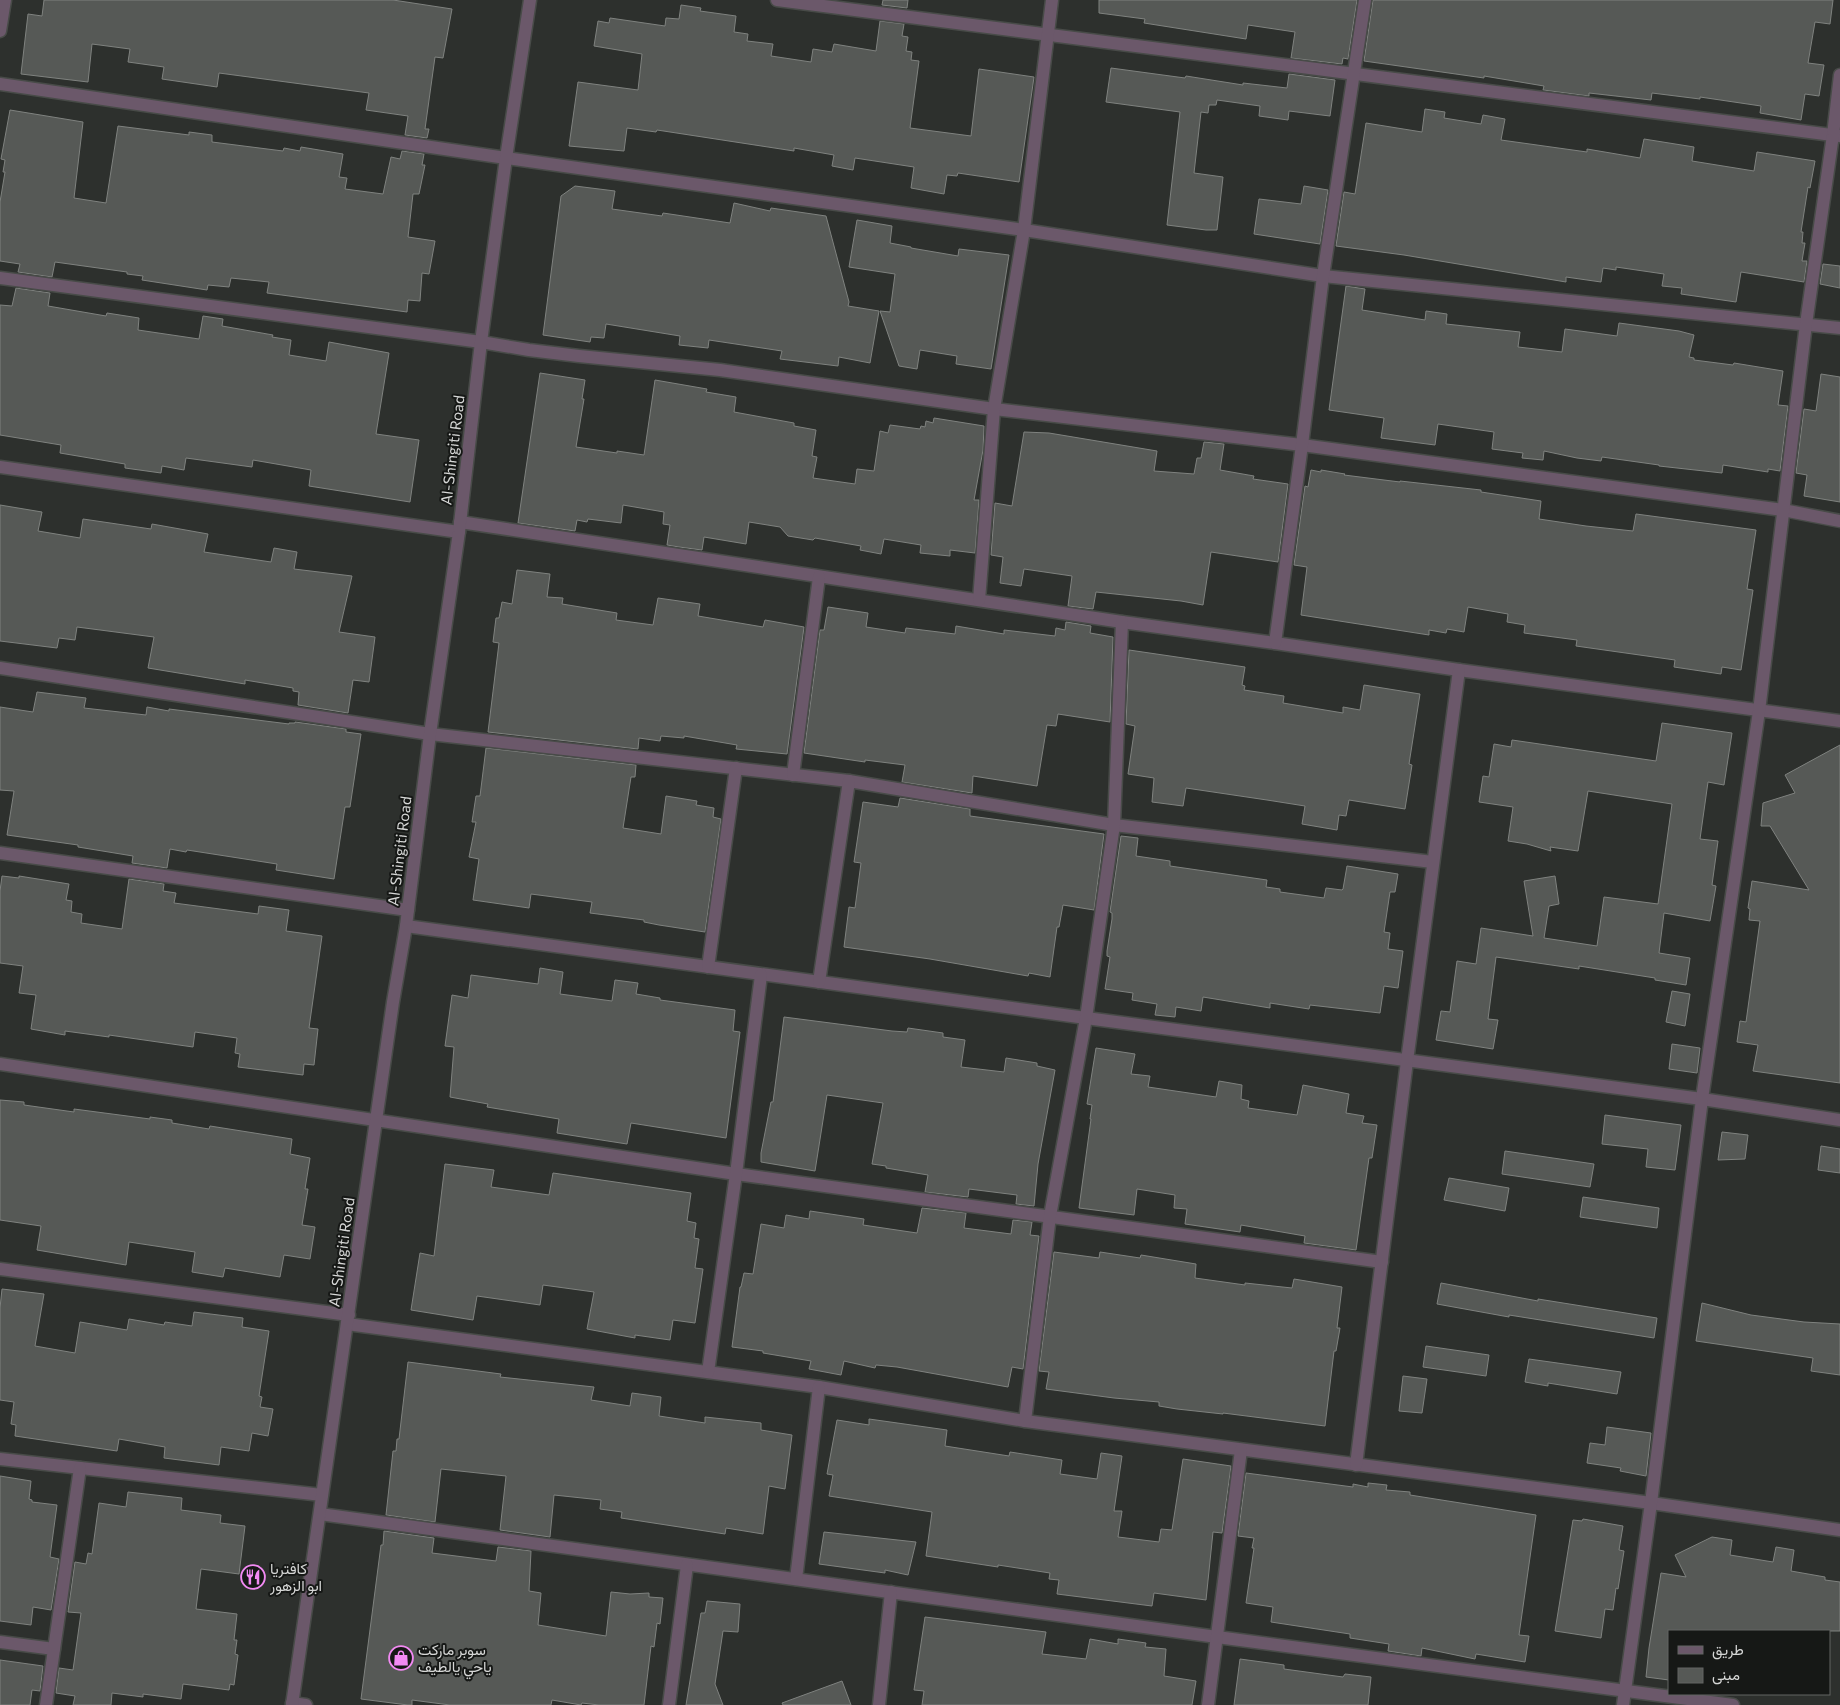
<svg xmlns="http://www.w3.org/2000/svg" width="1840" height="1705" viewBox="0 0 1840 1705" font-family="Commissioner,Vazirmatn,sans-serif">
<rect width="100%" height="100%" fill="#2d302d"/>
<g fill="#565956" stroke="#7f827f">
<polygon points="44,0 393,0 452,9 443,58 435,57 425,129 429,129 427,138 405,135 408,116 366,110 369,93 219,73 217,87 162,79 164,67 128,62 130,49 92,44 88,82 21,74 28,14 42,16"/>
<polygon points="883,0 908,0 907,8 882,5"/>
<polygon points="1099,0 1357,0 1348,59 1343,58 1342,64 1291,58 1295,32 1248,25 1246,39 1144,23 1145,19 1099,13"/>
<polygon points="1373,0 1833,0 1830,24 1815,22 1808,63 1824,65 1819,96 1805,94 1801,120 1760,113 1761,106 1700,97 1700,99 1652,93 1651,100 1589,93 1589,96 1543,90 1544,86 1484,76 1484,78 1364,61"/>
<polygon points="681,5 701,8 700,11 736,16 734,32 748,34 747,41 773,44 771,56 811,62 813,49 832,52 834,44 876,51 880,21 904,24 902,36 908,37 906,51 912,52 911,60 919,61 910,128 971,136 979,69 1034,77 1019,182 958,173 957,176 947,175 944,194 911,188 914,167 855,158 853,170 832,166 834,155 794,148 794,151 657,130 656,132 627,128 624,151 569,146 578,82 638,90 642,54 594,46 598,21 609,23 610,18 665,26 666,18 679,19"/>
<polygon points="1111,68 1185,78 1186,76 1243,85 1243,83 1287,88 1289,74 1335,80 1330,116 1289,111 1288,120 1259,116 1260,106 1217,100 1216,105 1209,105 1208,113 1201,112 1194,173 1223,177 1217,230 1206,230 1167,225 1180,112 1106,102"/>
<polygon points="1425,109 1445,112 1444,118 1481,124 1483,115 1505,119 1501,140 1587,152 1587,149 1640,158 1644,139 1694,147 1692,161 1754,171 1757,152 1815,161 1810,188 1808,187 1801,232 1803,232 1802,243 1805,243 1802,261 1807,261 1804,282 1741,272 1736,302 1681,294 1682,288 1662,286 1664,274 1616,267 1616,270 1603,268 1601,282 1566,277 1566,282 1404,255 1336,246 1344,192 1355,194 1366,123 1422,132"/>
<polygon points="10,110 83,122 74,198 106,203 118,126 189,135 189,132 212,135 212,142 283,151 284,148 300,151 301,147 343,154 339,177 347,178 345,189 383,194 391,157 400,159 402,151 424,154 422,165 425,165 419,194 413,194 408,237 435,241 429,274 422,273 420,301 408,300 407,312 267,293 269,282 231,278 229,287 208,285 207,290 142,280 143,276 127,274 127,272 55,262 52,277 18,272 20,264 0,261 0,202 5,172 3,172 5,160 1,159"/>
<polygon points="575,186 615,191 612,209 662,216 663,213 730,223 734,203 770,211 771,208 826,216 849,302 848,306 879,311 870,363 839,357 838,366 780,359 782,351 709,340 708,348 679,345 680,336 606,324 604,338 591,337 590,342 543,335 561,196"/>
<polygon points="1304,186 1328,190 1320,244 1254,234 1259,199 1301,204"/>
<polygon points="857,220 892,226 890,243 911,247 911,248 958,256 959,249 1009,255 991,369 956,364 957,356 920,350 917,369 899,366 880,311 890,312 895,274 849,267"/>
<polygon points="1823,264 1840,266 1840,288 1820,284"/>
<polygon points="1346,286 1365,289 1362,310 1425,320 1426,311 1447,314 1446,324 1520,332 1518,347 1562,352 1565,329 1617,336 1619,323 1679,331 1694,335 1689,357 1694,358 1694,360 1733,365 1734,363 1783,371 1778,405 1788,406 1780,471 1768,469 1768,472 1723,465 1722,473 1659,466 1659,465 1602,457 1601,461 1577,458 1544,451 1543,460 1522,458 1523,453 1492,449 1494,432 1438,424 1435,445 1381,438 1384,418 1329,410"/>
<polygon points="16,288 50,293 48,306 106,316 107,313 139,318 138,330 199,339 203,316 223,319 222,326 273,335 272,337 291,340 289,355 326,361 329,342 389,353 376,434 419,440 410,502 309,486 311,470 253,460 252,467 186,458 184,470 162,466 161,473 125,468 125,464 60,453 61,445 0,435 0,305 12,306"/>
<polygon points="540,373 585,380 582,399 584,399 576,447 617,453 617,451 644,455 655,380 707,389 706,392 736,397 734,412 794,423 794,426 816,430 812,456 817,457 813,478 855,484 857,469 874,471 880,431 888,433 890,425 920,429 921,426 925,427 926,421 933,423 934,418 984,426 983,450 974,500 979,500 975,553 950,550 950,556 920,553 921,545 884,539 881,554 860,550 861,546 815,538 813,540 788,536 780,527 749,522 746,544 704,537 702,550 679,547 667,545 670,525 663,524 664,512 623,505 621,523 588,519 587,522 577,520 575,531 518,523"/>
<polygon points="1821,374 1840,377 1840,502 1804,496 1807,475 1796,473 1804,409 1816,411"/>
<polygon points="1024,432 1049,433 1157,451 1154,471 1194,474 1197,458 1201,458 1204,442 1224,444 1220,470 1254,476 1253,479 1288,484 1278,562 1211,552 1203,605 1181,601 1096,592 1093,609 1068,606 1072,576 1024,569 1021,586 1000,583 1003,557 991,555 995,503 1012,506"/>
<polygon points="1311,470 1321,472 1321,470 1345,474 1344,475 1400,482 1400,481 1481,490 1481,492 1541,501 1539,519 1586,526 1633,531 1636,514 1756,530 1747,589 1753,590 1741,670 1722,667 1721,674 1674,667 1675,660 1576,646 1577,640 1524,633 1525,625 1507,622 1508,614 1468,607 1464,632 1447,629 1446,633 1429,630 1429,635 1301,615 1307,567 1294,565 1305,486 1308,487"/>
<polygon points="0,505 42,512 38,531 80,538 83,519 151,529 152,524 208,534 204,552 271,562 274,548 297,552 294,569 352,576 339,632 375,637 369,682 353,680 348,713 298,705 299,692 293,691 293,688 245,680 245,684 148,668 154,637 77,627 75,640 59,638 57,648 0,641"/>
<polygon points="517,570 550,574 547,597 563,598 562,604 617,613 616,620 653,625 658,598 700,604 698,616 763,627 765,620 804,627 787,754 736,749 737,745 684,736 684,738 661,736 660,741 639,738 638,749 488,732 499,643 493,642 496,618 499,618 502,602 512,604"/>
<polygon points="828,607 868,613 866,627 905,633 906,628 955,634 956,626 1004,634 1004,630 1055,636 1056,628 1065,630 1066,622 1091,626 1090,633 1113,637 1110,722 1058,714 1056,726 1047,725 1037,786 973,776 972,793 902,782 905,765 865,760 865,762 804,753 820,630 824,630"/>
<polygon points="1129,650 1245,667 1242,685 1245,686 1244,690 1284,696 1283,703 1343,713 1343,707 1360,710 1364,685 1420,694 1409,764 1412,765 1405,809 1349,800 1346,816 1339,815 1337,830 1302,824 1305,806 1267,800 1186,788 1183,806 1152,802 1154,778 1128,774 1135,726 1126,724"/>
<polygon points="37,692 86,698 84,708 146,715 147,707 169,711 169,709 289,724 289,723 295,723 295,722 346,729 346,732 361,734 350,807 345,807 334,879 276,870 277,864 187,850 186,852 170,849 167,868 132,863 133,856 78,847 78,845 7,835 14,791 0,790 0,707 33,712"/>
<polygon points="1662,723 1732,733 1724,785 1708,782 1700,839 1718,841 1712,885 1716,886 1710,921 1664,913 1659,953 1690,958 1686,985 1655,980 1655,978 1579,966 1579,969 1496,957 1488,1019 1498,1020 1493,1049 1436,1040 1441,1011 1450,1012 1457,961 1476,964 1481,928 1533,936 1524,881 1555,876 1559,904 1549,906 1544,938 1597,946 1604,897 1658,904 1672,804 1588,791 1578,851 1550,847 1551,851 1527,844 1508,841 1513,807 1479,802 1483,776 1489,777 1494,744 1511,747 1512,740 1656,761"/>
<polygon points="1840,745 1840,1083 1753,1071 1758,1045 1737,1042 1740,1021 1746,1022 1760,921 1749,920 1750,909 1748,908 1752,881 1809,890 1770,826 1761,826 1763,803 1795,793 1785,775"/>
<polygon points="486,748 636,765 635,777 631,777 623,828 661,834 666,796 697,801 696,805 714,808 713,817 721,819 705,932 659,925 644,922 644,920 590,913 592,902 531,894 529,908 473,900 479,859 469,857 476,822 472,822 476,796 480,796"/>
<polygon points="900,798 970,809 970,816 1104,834 1094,910 1063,905 1059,927 1057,927 1050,977 1029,973 1028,976 930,959 844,947 849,907 855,908 861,863 854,862 863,802 898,807"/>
<polygon points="1121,836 1138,838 1136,856 1170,861 1170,866 1267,880 1266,887 1280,889 1280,892 1324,898 1326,888 1342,890 1343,889 1347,866 1398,874 1395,892 1390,892 1384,932 1390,933 1388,949 1403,951 1398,988 1384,986 1380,1013 1310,1005 1309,1009 1270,1003 1270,1008 1203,997 1201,1011 1176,1007 1175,1017 1155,1015 1157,1004 1132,1000 1133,993 1105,989 1110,957 1107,956 1107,951 1112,919 1112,913 1110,912"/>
<polygon points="2,876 19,878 19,876 69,884 66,900 72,901 71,912 82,914 81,923 122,929 129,879 164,884 163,891 176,893 174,903 258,914 259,906 289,910 286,931 322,936 309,1028 318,1029 314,1065 304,1064 303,1075 238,1067 240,1054 235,1053 237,1038 195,1032 193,1047 109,1035 109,1037 65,1031 65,1035 31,1029 36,995 19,993 23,966 0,963 0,891"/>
<polygon points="540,968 563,972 560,994 612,1001 615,980 638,983 636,994 660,998 660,1000 735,1010 733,1031 740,1032 726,1138 631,1123 627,1144 582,1137 557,1133 559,1119 487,1107 488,1104 450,1097 454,1047 445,1046 452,995 468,998 471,975 538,984"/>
<polygon points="1672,991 1690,994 1685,1026 1666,1022"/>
<polygon points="784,1017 892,1031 907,1032 908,1028 943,1033 943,1037 965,1040 961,1067 1004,1072 1006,1058 1037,1063 1037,1066 1055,1070 1038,1164 1034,1206 1016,1204 1017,1195 969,1189 968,1197 925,1192 928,1175 886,1168 886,1166 872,1164 883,1103 827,1095 815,1171 761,1162 761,1153 771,1102 773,1102"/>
<polygon points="1672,1044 1700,1048 1697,1073 1669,1069"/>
<polygon points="1096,1048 1135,1054 1131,1074 1150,1076 1148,1087 1216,1097 1219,1081 1242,1085 1241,1099 1249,1101 1248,1108 1297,1115 1303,1085 1349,1094 1346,1113 1364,1116 1362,1123 1377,1125 1372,1158 1369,1158 1356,1250 1304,1243 1305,1236 1241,1225 1240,1232 1185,1224 1187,1209 1174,1208 1175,1195 1137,1189 1134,1215 1079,1208 1091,1119 1090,1119 1092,1105 1087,1104"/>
<polygon points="0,1100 24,1102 24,1105 74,1112 74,1109 150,1119 150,1117 172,1120 172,1123 209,1129 210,1126 292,1139 290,1154 310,1158 305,1189 308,1189 302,1225 315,1227 310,1259 284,1255 280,1277 225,1268 223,1277 192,1272 195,1252 129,1242 126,1265 37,1250 41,1226 0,1220"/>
<polygon points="1605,1115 1681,1125 1675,1170 1646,1167 1648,1149 1602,1144"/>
<polygon points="1722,1132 1748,1135 1745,1159 1718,1160"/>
<polygon points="1821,1146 1840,1149 1840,1173 1818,1170"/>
<polygon points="1505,1151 1594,1164 1590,1187 1502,1174"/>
<polygon points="445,1164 494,1170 491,1187 549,1195 553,1173 691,1193 687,1221 696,1223 694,1238 699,1239 695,1268 703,1269 695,1323 673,1320 670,1340 635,1335 635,1338 587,1329 594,1292 543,1285 540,1305 477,1296 473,1320 411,1310 420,1253 434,1256"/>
<polygon points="1449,1178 1509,1188 1505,1211 1444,1200"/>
<polygon points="1583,1197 1659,1208 1657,1228 1580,1217"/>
<polygon points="922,1208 966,1213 964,1228 1011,1234 1013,1220 1032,1222 1030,1235 1039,1236 1023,1369 1012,1367 1008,1387 897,1367 876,1365 875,1368 844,1361 841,1375 809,1369 811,1361 763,1353 763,1351 732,1347 740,1287 741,1287 744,1273 753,1274 761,1224 784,1228 786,1215 809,1219 810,1211 864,1219 863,1225 917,1233"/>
<polygon points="1054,1252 1099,1258 1100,1252 1140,1258 1141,1255 1196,1264 1195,1278 1245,1285 1245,1283 1292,1288 1294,1279 1342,1287 1337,1328 1340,1328 1336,1351 1334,1351 1325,1426 1223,1413 1223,1414 1177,1409 1159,1406 1159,1402 1114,1398 1046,1389 1049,1372 1039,1371"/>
<polygon points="1441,1283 1538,1301 1538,1299 1657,1318 1654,1338 1509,1315 1509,1317 1437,1304"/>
<polygon points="2,1289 44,1294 35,1346 75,1353 80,1322 127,1330 129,1319 164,1325 165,1322 192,1326 194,1312 243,1318 242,1327 269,1331 259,1396 262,1397 260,1407 273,1409 268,1436 252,1433 249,1451 221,1447 219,1465 164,1458 165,1447 119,1439 117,1451 15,1436 16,1425 11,1424 14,1402 0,1400 0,1308"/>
<polygon points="1702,1303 1751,1315 1804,1322 1840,1324 1840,1375 1811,1371 1813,1358 1696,1341"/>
<polygon points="1426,1346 1489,1355 1486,1376 1423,1367"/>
<polygon points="1529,1359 1621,1372 1617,1394 1548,1383 1548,1386 1525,1382"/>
<polygon points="408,1362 501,1374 500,1377 594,1387 591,1400 630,1406 632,1393 661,1397 659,1416 705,1423 705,1417 761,1423 761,1430 792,1435 785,1489 769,1486 763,1534 726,1528 725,1534 621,1518 622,1512 600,1509 601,1500 554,1495 550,1537 500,1530 506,1476 441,1469 435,1522 386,1515 393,1451 396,1451 397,1439 399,1439"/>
<polygon points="1403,1376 1427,1379 1422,1413 1399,1411"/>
<polygon points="869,1419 947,1430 945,1446 1009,1456 1010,1452 1062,1460 1060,1474 1097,1479 1101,1453 1122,1456 1114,1511 1122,1511 1118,1537 1159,1542 1161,1529 1172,1530 1183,1459 1231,1466 1222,1533 1213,1532 1206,1600 1154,1593 1152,1606 1057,1594 1059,1580 1049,1579 1050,1573 998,1565 998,1567 926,1556 932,1512 829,1496 833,1475 827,1474 837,1420 869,1425"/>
<polygon points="1607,1427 1651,1433 1646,1476 1620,1471 1621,1468 1587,1463 1590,1443 1605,1445"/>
<polygon points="1246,1473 1353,1487 1353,1484 1368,1487 1368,1483 1387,1485 1386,1490 1410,1492 1410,1495 1536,1515 1519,1635 1529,1636 1525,1662 1476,1654 1475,1659 1422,1648 1421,1656 1388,1651 1389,1644 1350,1638 1350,1634 1271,1622 1273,1607 1246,1603 1254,1548 1252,1548 1254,1538 1238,1536"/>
<polygon points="0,1476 31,1481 29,1499 32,1500 32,1502 57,1505 50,1557 59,1559 51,1610 33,1607 31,1625 0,1621"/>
<polygon points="128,1492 182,1498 181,1510 221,1515 220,1523 245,1526 239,1574 201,1569 196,1609 237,1614 234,1640 237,1640 235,1654 238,1655 234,1685 230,1684 229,1690 183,1684 181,1699 143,1694 143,1697 112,1693 111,1705 73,1705 75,1696 56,1693 59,1668 73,1670 81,1613 68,1612 75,1562 86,1564 88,1553 92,1554 99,1503 126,1507"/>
<polygon points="1583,1519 1623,1526 1619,1550 1624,1551 1618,1589 1616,1588 1613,1610 1605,1609 1601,1638 1555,1631 1573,1520 1582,1521"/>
<polygon points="384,1531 434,1538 432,1553 496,1561 498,1547 531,1551 529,1591 541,1593 538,1625 606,1636 611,1592 630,1594 649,1593 649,1597 663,1598 660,1624 657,1623 654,1647 651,1646 644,1705 599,1705 582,1703 581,1705 552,1700 551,1705 450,1705 412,1700 412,1705 408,1705 361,1699 381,1545 383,1545"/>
<polygon points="824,1532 916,1542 908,1575 885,1570 885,1573 819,1564"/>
<polygon points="1712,1537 1732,1540 1730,1555 1773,1562 1776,1547 1794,1550 1791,1571 1825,1577 1825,1580 1840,1582 1840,1631 1669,1631 1669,1680 1646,1677 1649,1648 1661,1573 1686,1577 1675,1555"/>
<polygon points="707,1601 740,1604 738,1632 723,1631 715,1684 723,1705 686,1705 701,1613 705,1613"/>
<polygon points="925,1617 1046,1632 1042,1654 1086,1659 1090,1639 1118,1644 1118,1639 1146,1643 1145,1647 1166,1649 1164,1676 1196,1681 1192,1705 922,1705 924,1691 914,1690"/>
<polygon points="1240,1659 1284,1665 1284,1669 1343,1677 1345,1674 1371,1677 1368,1705 1234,1705"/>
<polygon points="0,1660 43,1666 40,1691 32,1690 30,1705 0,1705"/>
<polygon points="842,1681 851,1705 783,1705 782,1703"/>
</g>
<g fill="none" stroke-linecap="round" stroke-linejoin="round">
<g stroke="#484b48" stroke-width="15">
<g id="minor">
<polyline points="777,0 1840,136"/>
<polyline points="0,31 5,0"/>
<polyline points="0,84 506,158 1024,230 1323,276 1840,328"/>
<polyline points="0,278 481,342 529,350 579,356 720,370 994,409 1302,445 1783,510 1840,521"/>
<polyline points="0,467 459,532"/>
<polyline points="460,522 1122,622 1275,643 1459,670 1840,721"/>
<polyline points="979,600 994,409 1024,230 1052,0"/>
<polyline points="1275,643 1302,445 1323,276 1365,0"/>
<polyline points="0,668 430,734 849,781 1114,825 1433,862"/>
<polyline points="793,775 819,577"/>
<polyline points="0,853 408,910"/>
<polyline points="406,926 1086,1018 1702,1099 1840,1120"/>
<polyline points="708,967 736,768"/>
<polyline points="819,982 849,781"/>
<polyline points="0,1064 736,1174 1382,1262"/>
<polyline points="0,1269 349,1315"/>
<polyline points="347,1324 819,1387 1025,1421 1651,1503 1840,1530"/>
<polyline points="708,1372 736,1174 761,975"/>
<polyline points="1025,1421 1050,1216 1086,1018 1114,825 1122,622"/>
<polyline points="0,1459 322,1495"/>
<polyline points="1356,1465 1407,1061 1459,670"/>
<polyline points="320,1514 1217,1637 1733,1705"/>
<polyline points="796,1579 819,1387"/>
<polyline points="0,1642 54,1649"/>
<polyline points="292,1703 306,1705"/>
<polyline points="46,1705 80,1468"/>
<polyline points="669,1705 687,1565"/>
<polyline points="879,1705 891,1592"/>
<polyline points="1208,1705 1241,1450"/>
<polyline points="1623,1705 1651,1503 1702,1099 1759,711 1806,324 1833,135 1840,75"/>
</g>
</g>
<g stroke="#484b48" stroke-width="15">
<polyline id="tertiary" points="292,1705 393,1002 406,926 430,734 459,532 481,342 506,158 530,0"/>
</g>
<use href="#minor" stroke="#6b586a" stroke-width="12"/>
<use href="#tertiary" stroke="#6b586a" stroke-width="12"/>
</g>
<defs>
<g id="restaurant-ring" transform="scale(1.25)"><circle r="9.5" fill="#161816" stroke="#f28af3" stroke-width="1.5"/><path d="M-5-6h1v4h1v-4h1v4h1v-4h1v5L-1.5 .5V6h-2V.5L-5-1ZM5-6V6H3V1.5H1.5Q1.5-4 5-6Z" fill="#f28af3"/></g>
<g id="shop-ring" transform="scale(1.25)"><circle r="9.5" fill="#161816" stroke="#f28af3" stroke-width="1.5"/><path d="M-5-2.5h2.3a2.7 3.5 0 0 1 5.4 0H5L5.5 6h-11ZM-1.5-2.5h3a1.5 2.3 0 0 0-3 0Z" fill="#f28af3"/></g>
</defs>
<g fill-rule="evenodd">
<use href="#restaurant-ring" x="253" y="1577"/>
<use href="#shop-ring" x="401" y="1658"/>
</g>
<g text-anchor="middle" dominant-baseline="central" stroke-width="4" stroke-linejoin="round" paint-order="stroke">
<g font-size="15" fill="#d6d7d6" stroke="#161816">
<text transform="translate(452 450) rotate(-83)">Al-Shingiti Road</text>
<text transform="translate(399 851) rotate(-83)">Al-Shingiti Road</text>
<text transform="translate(341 1252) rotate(-82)">Al-Shingiti Road</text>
</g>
<g font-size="15" fill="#d6d7d6" stroke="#161816" text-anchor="start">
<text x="270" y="1568">كافتريا<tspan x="270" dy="17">ابو الزهور</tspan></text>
<text x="418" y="1649">سوبر ماركت<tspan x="418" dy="17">ياحي يالطيف</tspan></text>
</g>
</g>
<rect x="1668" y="1630" width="162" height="65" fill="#161816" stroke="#636463"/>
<rect x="1678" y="1646" width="25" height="8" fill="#6b586a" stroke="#636463"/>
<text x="1712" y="1655" font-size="15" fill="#d6d7d6">طريق</text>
<rect x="1678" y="1668" width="25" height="15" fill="#565956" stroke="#636463"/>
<text x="1712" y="1680" font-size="15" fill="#d6d7d6">مبنى</text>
</svg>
